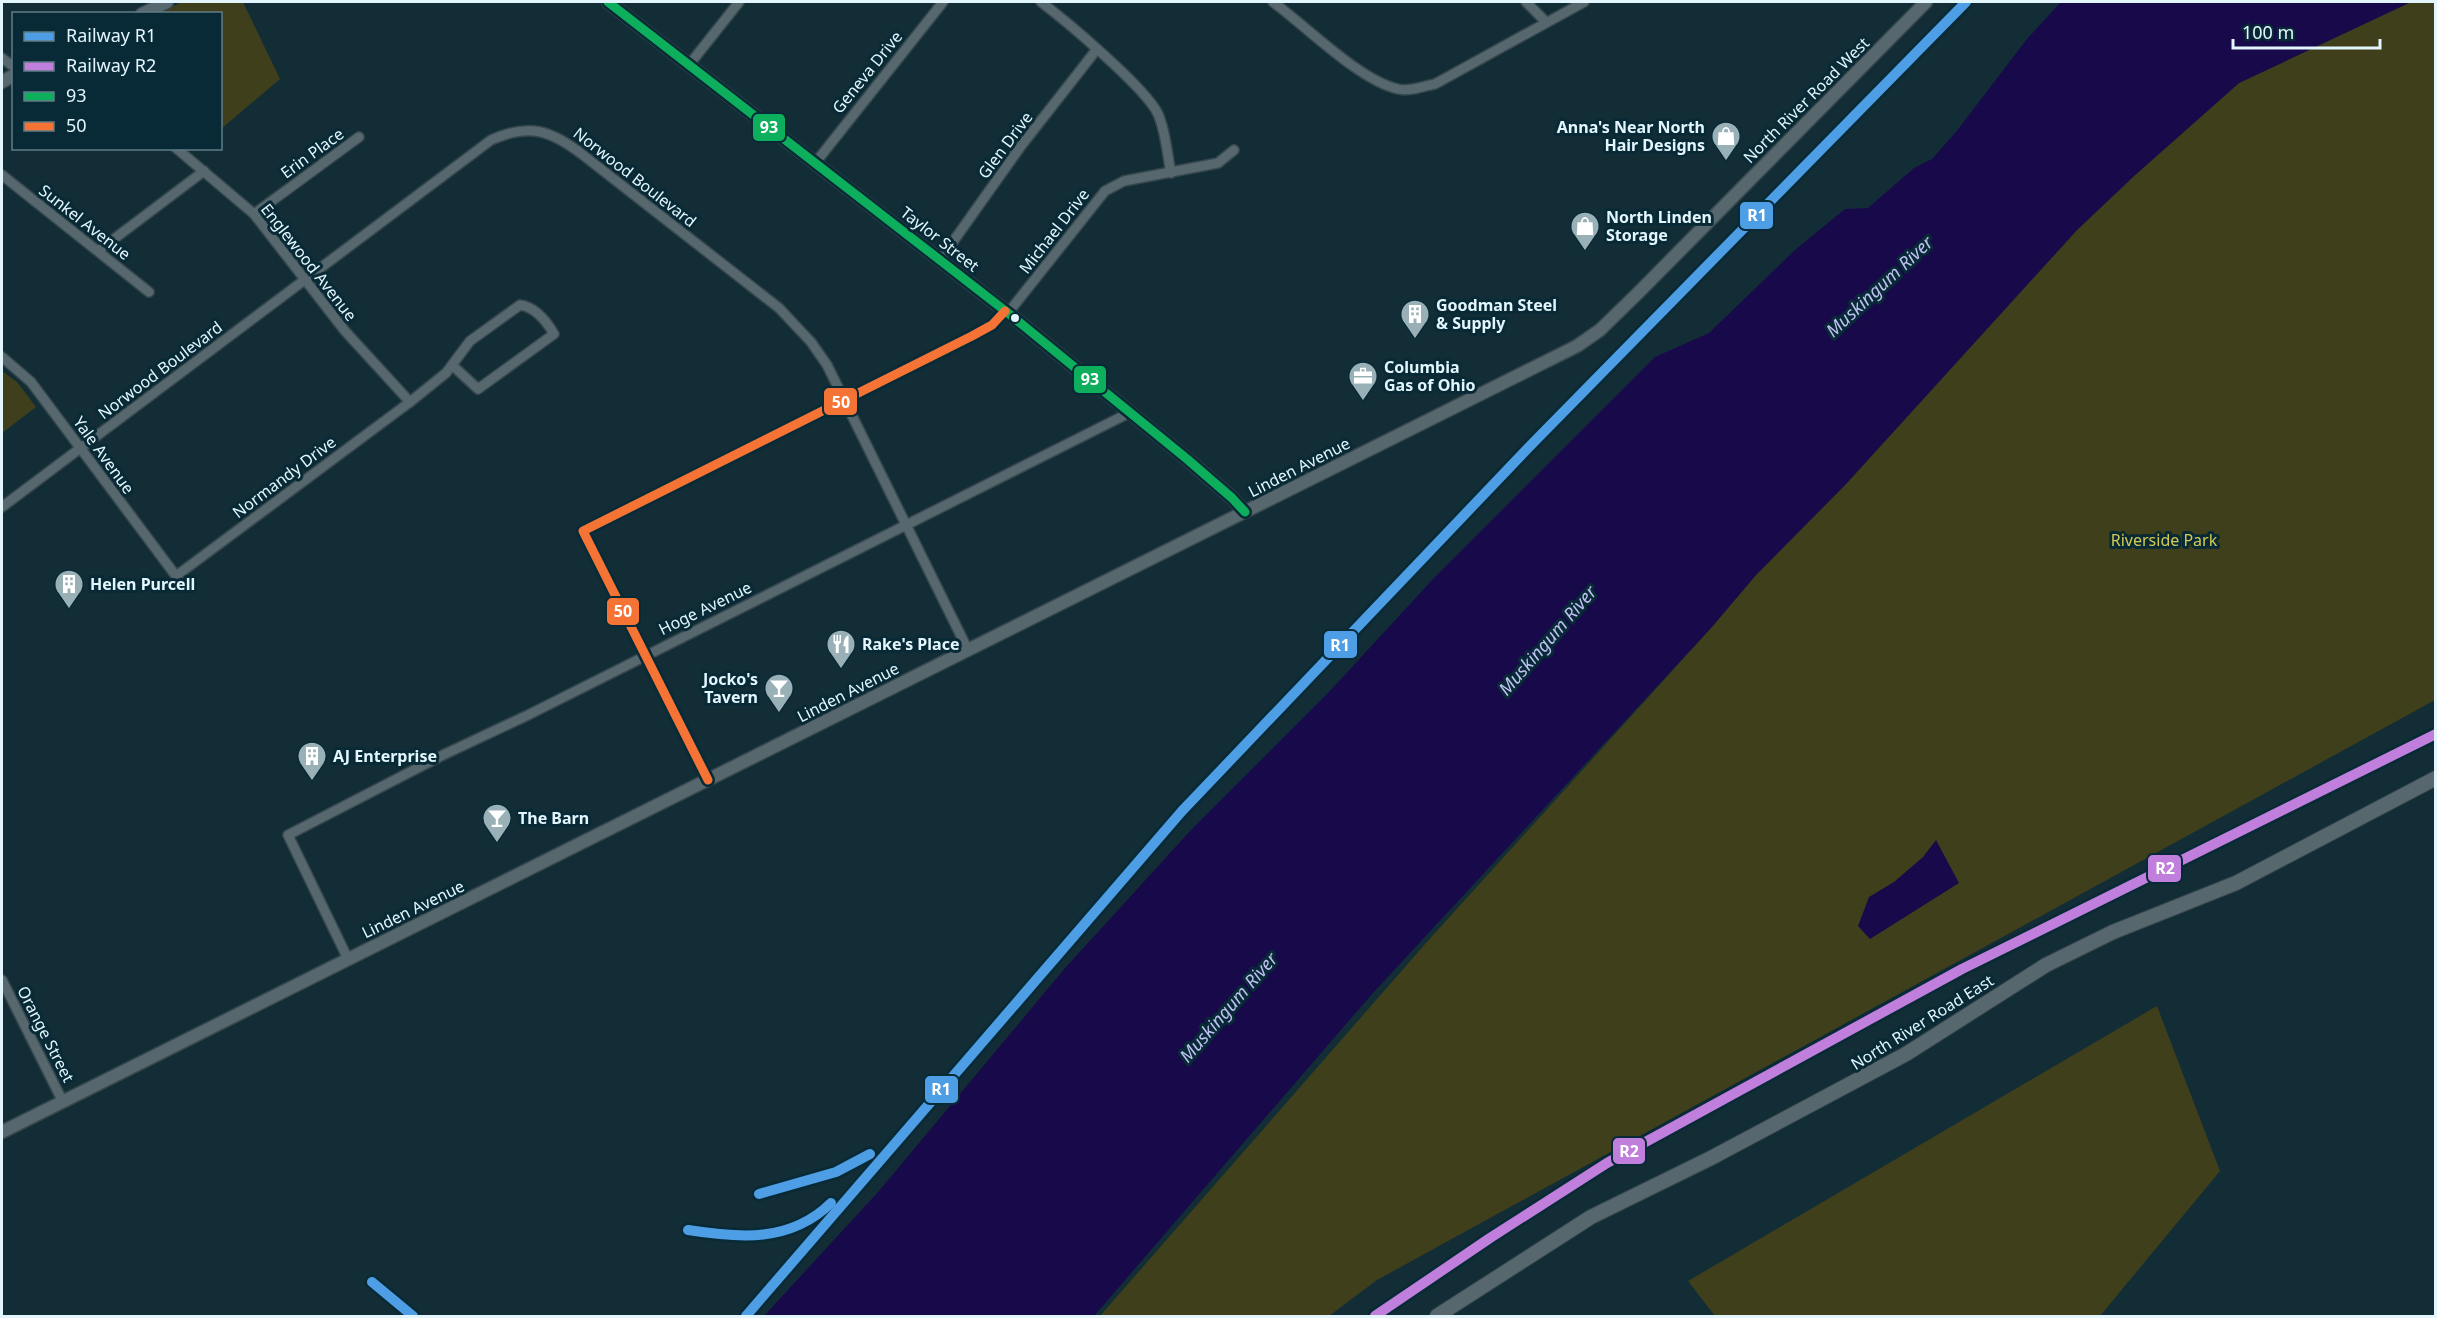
<svg xmlns="http://www.w3.org/2000/svg" width="2437" height="1318" viewBox="0 0 2437 1318" font-family="'Noto Sans',sans-serif">
<rect width="100%" height="100%" fill="#132d36"/>
<g fill="#3f3f1b">
<polygon points="182,2 243,2 280,79 221,129 220,14 157,14"/>
<polygon points="2411,2 2435,2 2435,700 1377,1280 1329,1316 1100,1316 1426,943 1711,628 1756,575 1846,484 2077,230 2134,176 2239,83"/>
<polygon points="2,371 17,382 36,407 2,433"/>
<polygon points="2157,1006 2220,1171 2100,1316 1715,1316 1688,1281"/>
</g>
<g fill="#18094a">
<polygon points="2061,2 2411,2 2239,83 2134,176 2077,230 1846,484 1756,575 1711,628 1372,994 1094,1316 764,1316 879,1191 1066,967 1192,829 1329,692 1433,579 1655,357 1709,333 1795,250 1845,209 1868,208 1914,168 1932,159 1956,132 2027,39"/>
<polygon points="1936,840 1959,883 1870,939 1858,926 1869,897 1894,882 1923,857"/>
</g>
<g fill="none" stroke-linecap="round" stroke-linejoin="round">
<g stroke="#36474e" stroke-width="12">
<g id="minor">
<path d="M 1041,2 C 1066,21 1146,88 1158,114 C 1166,132 1167,154 1171,173"/>
<path d="M 1273,2 C 1306,26 1360,81 1398,89 C 1410,92 1423,86 1435,84 L 1584,2"/>
<polyline points="1526,2 1545,21"/>
<polyline points="2,58 14,67"/>
<polyline points="689,65 739,2"/>
<polyline points="176,148 254,214 345,331 410,402"/>
<polyline points="816,162 943,2"/>
<polyline points="2,175 149,292"/>
<polyline points="254,214 359,137"/>
<polyline points="98,251 204,171"/>
<polyline points="940,260 1021,146 1097,49"/>
<polyline points="1008,313 1105,191 1124,181 1218,163 1234,150"/>
<path d="M 2,357 L 31,382 L 176,576 L 410,402 L 446,373 L 452,365 L 478,389 L 554,334 C 547,322 535,307 520,305 L 470,341 L 452,365"/>
<path d="M 2,507 L 491,140 C 529,123 551,130 583,155 L 779,308 L 811,342 L 827,365 L 968,650"/>
<polyline points="708,780 583,531 972,336 992,325 1005,311"/>
<polyline points="348,959 288,835 443,755 528,715 1131,412"/>
<polyline points="2,980 63,1102"/>
</g>
</g>
<g stroke="#36474e" stroke-width="15">
<g id="tertiary">
<polyline points="608,2 1008,313 1187,459 1232,498 1245,512"/>
<polyline points="142,14 167,2"/>
<polyline points="2,82 14,75"/>
<polyline points="2,1132 1577,346 1600,330 1639,292 1926,2"/>
</g>
</g>
<g stroke="#36474e" stroke-width="16">
<polyline id="secondary" points="1437,1316 1591,1217 1711,1158 1906,1054 2046,965 2113,932 2236,883 2436,778"/>
</g>
<use href="#minor" stroke="#56676d" stroke-width="9"/>
<use href="#tertiary" stroke="#56676d" stroke-width="12"/>
<use href="#secondary" stroke="#56676d" stroke-width="14"/>
<g stroke="#082a36" stroke-width="14">
<polyline id="bus-1" points="608,2 1008,313 1187,459 1232,498 1245,512"/>
</g>
<g stroke="#082a36" stroke-width="14">
<polyline id="bus-2" points="708,780 583,531 972,336 992,325 1005,311"/>
</g>
<use href="#bus-1" stroke="#0daf5c" stroke-width="9"/>
<use href="#bus-2" stroke="#f57335" stroke-width="9"/>
<g stroke="#082a36" stroke-width="15">
<g id="rail-1">
<polyline points="759,1194 836,1172 870,1154"/>
<path d="M 688,1230 C 739,1238 790,1243 831,1203"/>
<polyline points="372,1282 413,1316"/>
<polyline points="746,1316 1182,811 1529,447 1966,2"/>
</g>
</g>
<g stroke="#082a36" stroke-width="15">
<polyline id="rail-2" points="1375,1316 1490,1238 1607,1163 1962,969 2436,734"/>
</g>
<use href="#rail-1" stroke="#4d9ee5" stroke-width="10"/>
<use href="#rail-2" stroke="#c07fdc" stroke-width="10"/>
</g>
<defs>
<g id="shop-pin" transform="scale(1.5)"><path d="M0 17L-7.5 6A9.5 9.5 0 1 1 7.5 6Z" fill="#9ab0b7" stroke="#082a36"/><path d="M-5-2.5h2.3a2.7 3.5 0 0 1 5.4 0H5L5.5 6h-11ZM-1.5-2.5h3a1.5 2.3 0 0 0-3 0Z" fill="#fff"/></g>
<g id="building-pin" transform="scale(1.5)"><path d="M0 17L-7.5 6A9.5 9.5 0 1 1 7.5 6Z" fill="#9ab0b7" stroke="#082a36"/><path d="M-4-6H4V6H1V3H-1V6H-4ZM-2.5-4.3h1.7v1.8h-1.7ZM.8-4.3h1.7v1.8H.8ZM-2.5-1h1.7V.8h-1.7ZM.8-1h1.7V.8H.8Z" fill="#fff"/></g>
<g id="office-pin" transform="scale(1.5)"><path d="M0 17L-7.5 6A9.5 9.5 0 1 1 7.5 6Z" fill="#9ab0b7" stroke="#082a36"/><path d="M-6-3h4V-5.5h4V-3h4V5H-6ZM-1-4.5V-3h2v-1.5ZM-6 0V1H6V0Z" fill="#fff"/></g>
<g id="restaurant-pin" transform="scale(1.5)"><path d="M0 17L-7.5 6A9.5 9.5 0 1 1 7.5 6Z" fill="#9ab0b7" stroke="#082a36"/><path d="M-5-6h1v4h1v-4h1v4h1v-4h1v5L-1.5 .5V6h-2V.5L-5-1ZM5-6V6H3V1.5H1.5Q1.5-4 5-6Z" fill="#fff"/></g>
<g id="bar-pin" transform="scale(1.5)"><path d="M0 17L-7.5 6A9.5 9.5 0 1 1 7.5 6Z" fill="#9ab0b7" stroke="#082a36"/><path d="M-6-5H6L.8 .8V4.5H3.5V6h-7V4.5H-.8V.8Z" fill="#fff"/></g>
</defs>
<g fill-rule="evenodd">
<use href="#shop-pin" x="1726" y="136"/>
<use href="#shop-pin" x="1585" y="226"/>
<use href="#building-pin" x="1415" y="314"/>
<use href="#office-pin" x="1363" y="376"/>
<use href="#building-pin" x="69" y="584"/>
<use href="#restaurant-pin" x="841" y="644"/>
<use href="#bar-pin" x="779" y="688"/>
<use href="#building-pin" x="312" y="756"/>
<use href="#bar-pin" x="497" y="818"/>
</g>
<circle fill="#e3f6fd" stroke="#082a36" stroke-width="2" cx="1015" cy="318" r="5"/>
<g text-anchor="middle" dominant-baseline="central" stroke-width="6" stroke-linejoin="round" paint-order="stroke">
<g font-size="16" fill="#e3f6fd" stroke="#082a36">
<text transform="translate(867 72) rotate(-51)">Geneva Drive</text>
<text transform="translate(1806 100) rotate(-45)">North River Road West</text>
<text transform="translate(1005 145) rotate(-53)">Glen Drive</text>
<text transform="translate(312 153) rotate(-36)">Erin Place</text>
<text transform="translate(635 177) rotate(38)">Norwood Boulevard</text>
<text transform="translate(85 222) rotate(38)">Sunkel Avenue</text>
<text transform="translate(1054 231) rotate(-52)">Michael Drive</text>
<text transform="translate(940 239) rotate(38)">Taylor Street</text>
<text transform="translate(309 262) rotate(52)">Englewood Avenue</text>
<text transform="translate(160 370) rotate(-37)">Norwood Boulevard</text>
<text transform="translate(104 455) rotate(54)">Yale Avenue</text>
<text transform="translate(1299 467) rotate(-27)">Linden Avenue</text>
<text transform="translate(284 477) rotate(-37)">Normandy Drive</text>
<text transform="translate(705 608) rotate(-26)">Hoge Avenue</text>
<text transform="translate(848 692) rotate(-27)">Linden Avenue</text>
<text transform="translate(413 909) rotate(-26)">Linden Avenue</text>
<text transform="translate(1922 1022) rotate(-32)">North River Road East</text>
<text transform="translate(46 1034) rotate(63)">Orange Street</text>
</g>
<g font-size="16" font-weight="bold" fill="#e3f6fd" stroke="#082a36" text-anchor="start">
<text x="1705" y="127" text-anchor="end">Anna's Near North<tspan x="1705" dy="18">Hair Designs</tspan></text>
<text x="1606" y="217">North Linden<tspan x="1606" dy="18">Storage</tspan></text>
<text x="1436" y="305">Goodman Steel<tspan x="1436" dy="18">&amp; Supply</tspan></text>
<text x="1384" y="367">Columbia<tspan x="1384" dy="18">Gas of Ohio</tspan></text>
<text x="90" y="584">Helen Purcell</text>
<text x="862" y="644">Rake's Place</text>
<text x="758" y="679" text-anchor="end">Jocko's<tspan x="758" dy="18">Tavern</tspan></text>
<text x="333" y="756">AJ Enterprise</text>
<text x="518" y="818">The Barn</text>
</g>
<g font-size="16" fill="#d4ca51" stroke="#082a36">
<text x="2164" y="540">Riverside Park</text>
</g>
<g font-size="18" font-style="italic" fill="#c0c0f3" stroke="#082a36">
<text transform="translate(1879 286) rotate(-43)">Muskingum River</text>
<text transform="translate(1547 640) rotate(-49)">Muskingum River</text>
<text transform="translate(1228 1007) rotate(-49)">Muskingum River</text>
</g>
</g>
<g stroke="#082a36" stroke-width="2">
<rect x="752" y="113" width="34" height="29" rx="6" fill="#0daf5c"/>
<rect x="1739" y="201" width="35" height="29" rx="6" fill="#4d9ee5"/>
<rect x="1073" y="365" width="34" height="29" rx="6" fill="#0daf5c"/>
<rect x="823" y="387" width="35" height="29" rx="6" fill="#f57335"/>
<rect x="606" y="597" width="34" height="29" rx="6" fill="#f57335"/>
<rect x="1323" y="630" width="35" height="29" rx="6" fill="#4d9ee5"/>
<rect x="2147" y="854" width="35" height="29" rx="6" fill="#c07fdc"/>
<rect x="924" y="1075" width="35" height="29" rx="6" fill="#4d9ee5"/>
<rect x="1612" y="1137" width="34" height="28" rx="6" fill="#c07fdc"/>
</g>
<g font-size="16" text-anchor="middle" font-weight="bold" fill="#fff">
<text x="769" y="133">93</text>
<text x="1757" y="221">R1</text>
<text x="1090" y="385">93</text>
<text x="841" y="408">50</text>
<text x="623" y="617">50</text>
<text x="1340" y="651">R1</text>
<text x="2165" y="874">R2</text>
<text x="941" y="1095">R1</text>
<text x="1629" y="1157">R2</text>
</g>
<rect width="2437" height="1318" fill="none" stroke="#e3f6fd" stroke-width="6"/>
<rect x="12" y="12" width="210" height="138" fill="#082a36" stroke="#607c86" stroke-width="1.5"/>
<rect x="24" y="32" width="30" height="9" fill="#4d9ee5" stroke="#607c86" stroke-width="1.5"/>
<text x="66" y="42" font-size="18" fill="#e3f6fd">Railway R1</text>
<rect x="24" y="62" width="30" height="9" fill="#c07fdc" stroke="#607c86" stroke-width="1.5"/>
<text x="66" y="72" font-size="18" fill="#e3f6fd">Railway R2</text>
<rect x="24" y="92" width="30" height="9" fill="#0daf5c" stroke="#607c86" stroke-width="1.5"/>
<text x="66" y="102" font-size="18" fill="#e3f6fd">93</text>
<rect x="24" y="122" width="30" height="9" fill="#f57335" stroke="#607c86" stroke-width="1.5"/>
<text x="66" y="132" font-size="18" fill="#e3f6fd">50</text>
<path d="M2233 39v9h147v-9" fill="none" stroke="#e3f6fd" stroke-width="3"/>
<text x="2242" y="39" font-size="18" fill="#e3f6fd" stroke="#082a36" stroke-width="4.5" paint-order="stroke">100 m</text>
</svg>
